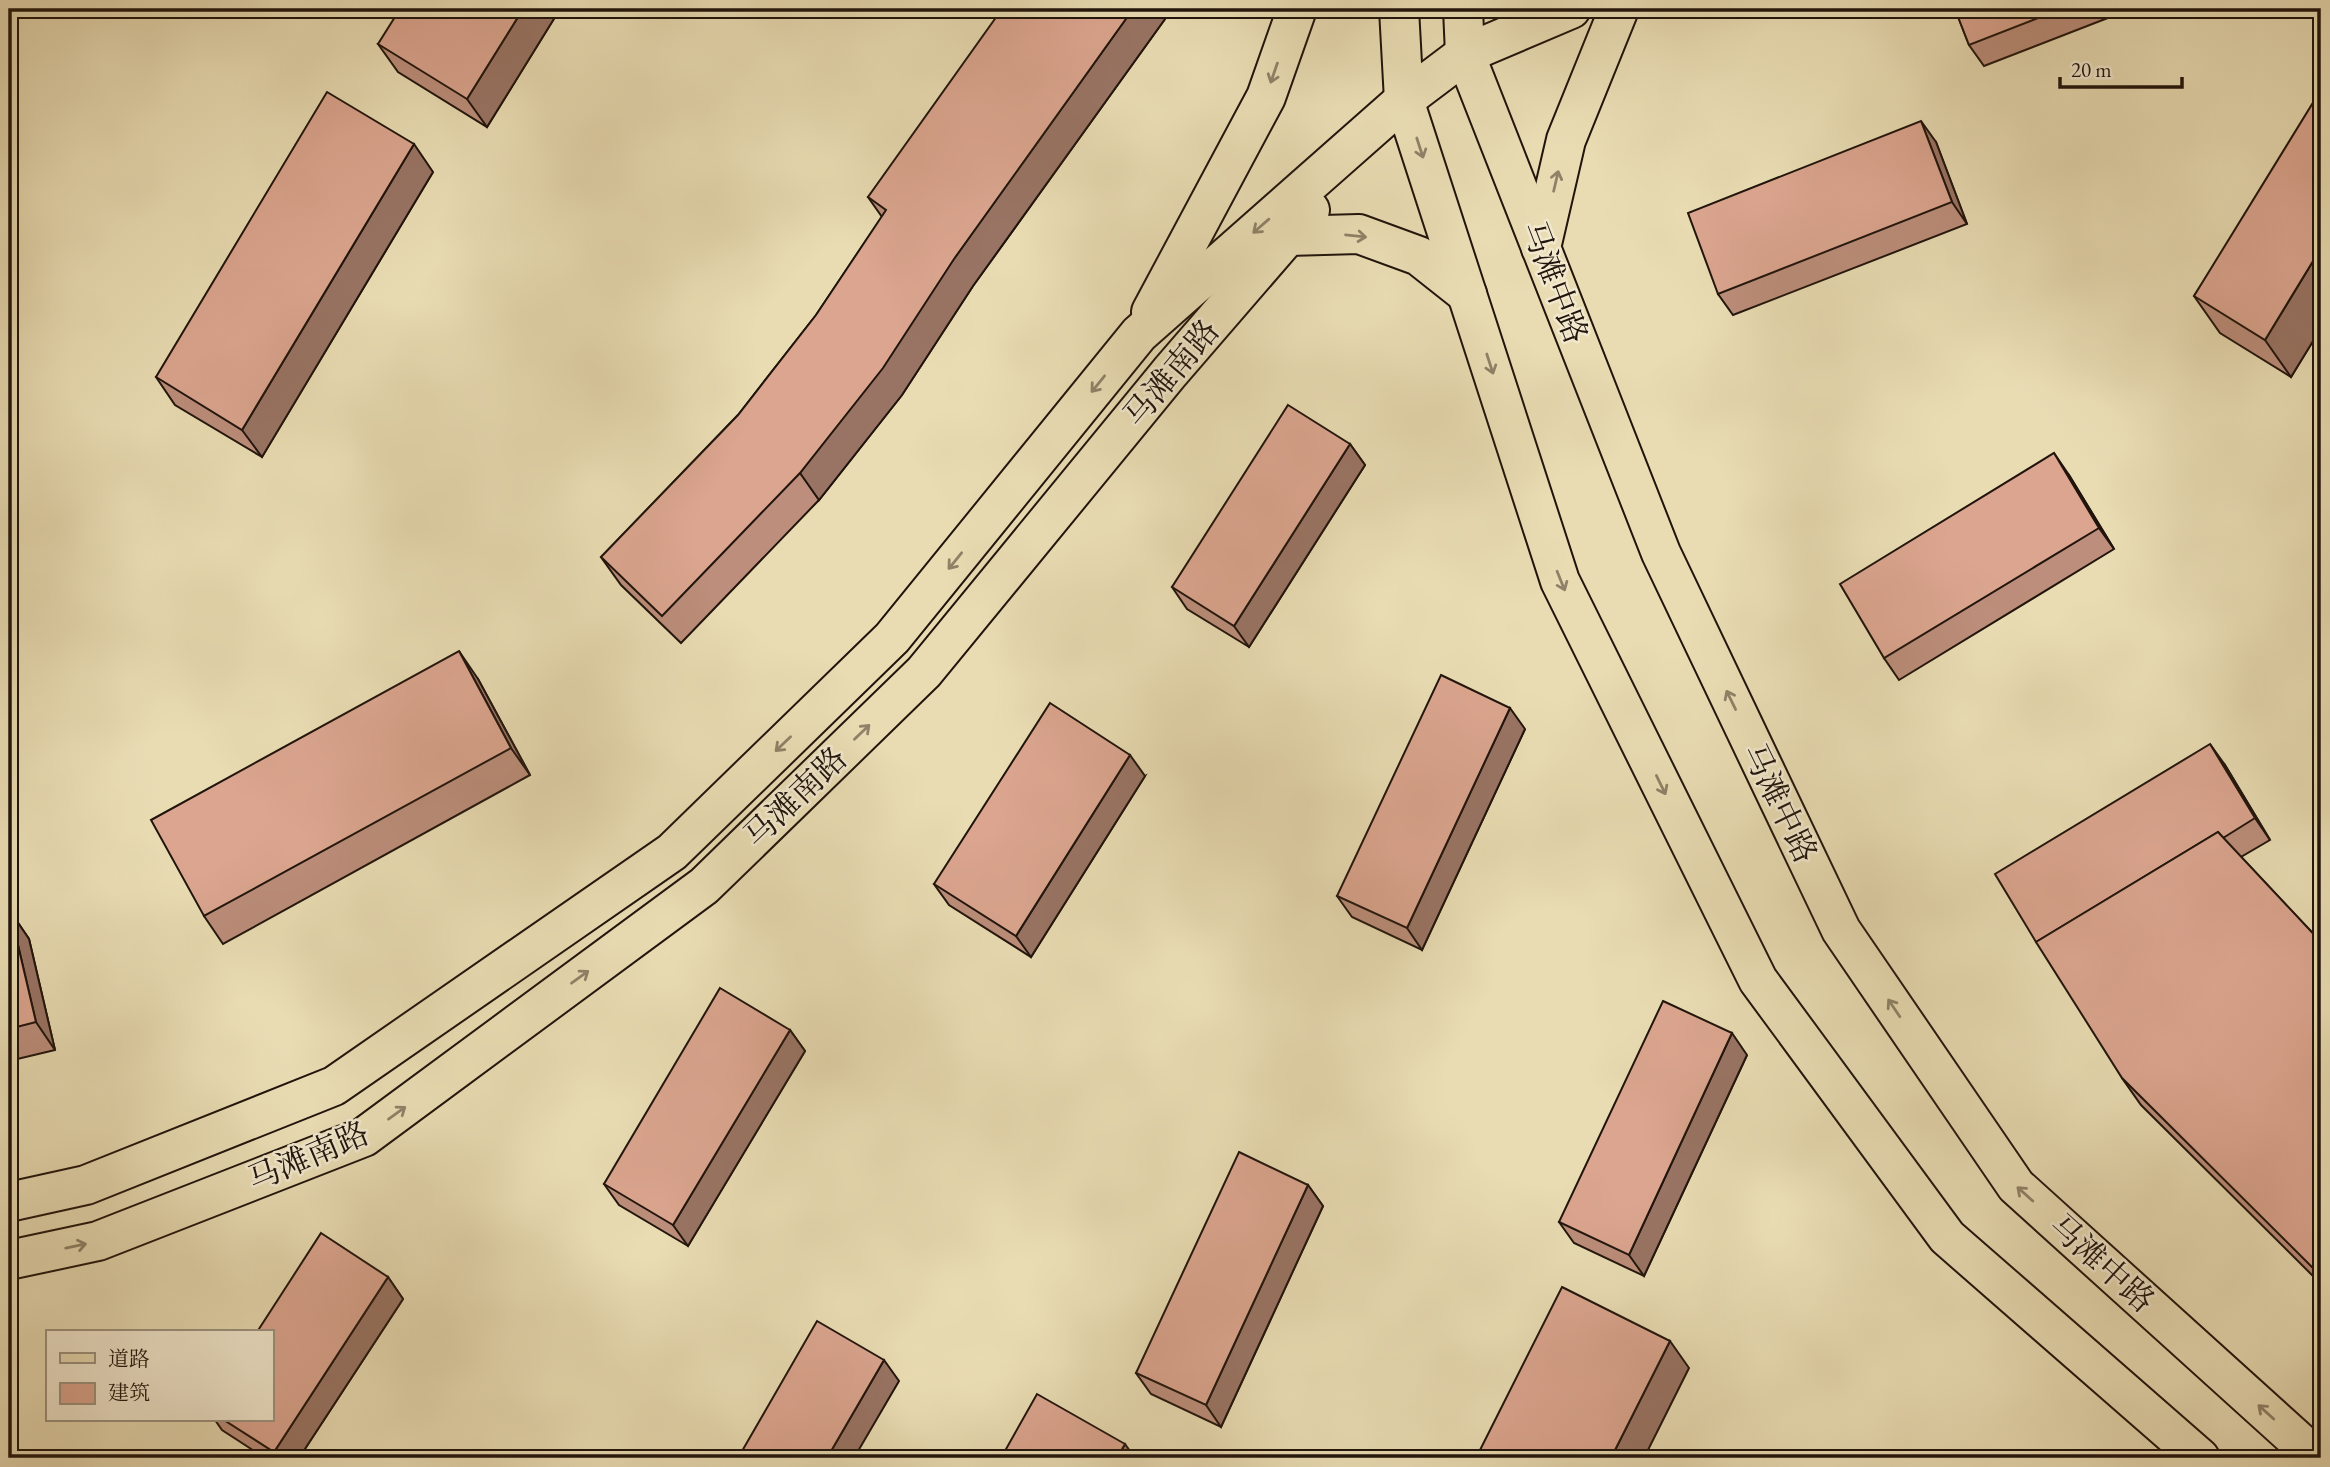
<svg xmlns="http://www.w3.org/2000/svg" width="2330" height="1467" viewBox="0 0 2330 1467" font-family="'EB Garamond','Noto Serif SC',serif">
<rect width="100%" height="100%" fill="#e9dcb3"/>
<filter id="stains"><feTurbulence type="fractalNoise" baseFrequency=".00286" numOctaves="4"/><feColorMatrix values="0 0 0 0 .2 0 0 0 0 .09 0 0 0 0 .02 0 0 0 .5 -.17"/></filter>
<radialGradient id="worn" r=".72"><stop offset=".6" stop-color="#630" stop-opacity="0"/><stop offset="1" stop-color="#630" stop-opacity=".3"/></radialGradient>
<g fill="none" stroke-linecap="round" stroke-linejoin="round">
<g stroke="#20140c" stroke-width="42">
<g id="major">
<polyline points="1399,9 1404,100 1560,581 1758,980 1947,1237 2200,1458"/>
<polyline points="1463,9 1465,54 1661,553 1841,930 2016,1186 2317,1458"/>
<polyline points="1288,236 1359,234 1419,256 1467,294"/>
<polyline points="1541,248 1566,140 1619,9"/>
<polyline points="1151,312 1266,97 1297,9"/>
<polyline points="9,1202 86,1185 334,1086 672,852 892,638 1139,334 1404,100 1465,54 1571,9"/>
<polyline points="9,1260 98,1241 364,1137 704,886 924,672 1170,372 1310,210"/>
</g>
</g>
<use href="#major" stroke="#e9dcb3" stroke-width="38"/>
</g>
<g fill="#bc8e7b" stroke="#20140c" stroke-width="2">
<polygon points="560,9 487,127 398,72 378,44"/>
<polygon points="1955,9 2131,9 1984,66 1969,45"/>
<polygon points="1165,19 973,286 902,395 819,500 681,643 621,585 601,557 738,415 816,315 882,217 868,197"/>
<polygon points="2321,106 2321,328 2291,377 2220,333 2194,296"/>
<polygon points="1936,142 1967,224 1733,315 1718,294"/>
<polygon points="433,172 262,457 175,405 156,377"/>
<polygon points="1350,444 1365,465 1249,647 1187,609 1172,587"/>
<polygon points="2069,475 2114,549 1899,680 1884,658"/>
<polygon points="478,679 530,775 223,944 204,916"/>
<polygon points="1525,729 1422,950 1352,917 1337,896"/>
<polygon points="2225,765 2270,840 2241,857 2321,942 2321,1284 2141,1105 2122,1078"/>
<polygon points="1145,776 1031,957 949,905 934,884"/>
<polygon points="9,911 10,911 29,939 55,1050 9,1061"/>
<polygon points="790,1030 805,1051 688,1246 619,1205 604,1184"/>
<polygon points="1747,1055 1644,1276 1574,1243 1559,1222"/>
<polygon points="1308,1185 1323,1206 1221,1427 1151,1394 1136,1373"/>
<polygon points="388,1277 403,1299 299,1458 265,1458 222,1430 215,1420 271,1420"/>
</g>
<g fill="#997464" stroke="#20140c" stroke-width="2">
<polygon points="523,9 560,9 487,127 467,99"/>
<polygon points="1133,9 1168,9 1165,19 973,286 902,395 819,500 800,473"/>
<polygon points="1921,121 1936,142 1967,224 1952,202"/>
<polygon points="414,144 433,172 262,457 242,430"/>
<polygon points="2321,248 2321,328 2291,377 2265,340"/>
<polygon points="1350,444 1365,465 1249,647 1234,626"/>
<polygon points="2054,453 2069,475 2114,549 2099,528"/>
<polygon points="459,651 478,679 530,775 511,748"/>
<polygon points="1510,708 1525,729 1422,950 1407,928"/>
<polygon points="2210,744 2225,765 2270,840 2255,818"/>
<polygon points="1130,755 1145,776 1031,957 1016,936"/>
<polygon points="10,911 29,939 55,1050 36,1022"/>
<polygon points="790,1030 805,1051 688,1246 673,1225"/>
<polygon points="1732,1033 1747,1055 1644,1276 1629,1255"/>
<polygon points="1308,1185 1323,1206 1221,1427 1206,1405"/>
<polygon points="388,1277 403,1299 299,1458 278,1458 274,1452"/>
<polygon points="1670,1341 1689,1368 1644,1458 1611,1458"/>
<polygon points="884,1360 899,1381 854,1458 827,1458"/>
<polygon points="1125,1444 1135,1458 1117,1458"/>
</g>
<g fill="#dba58f" stroke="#20140c" stroke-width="2">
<polygon points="400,9 523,9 467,99 378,44"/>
<polygon points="1002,9 1133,9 954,259 883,368 800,473 662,616 601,557 738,415 816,315 886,210 868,197"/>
<polygon points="1955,9 2061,9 1969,45"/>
<polygon points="327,92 414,144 242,430 156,377"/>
<polygon points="2314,101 2321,106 2321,248 2265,340 2194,296"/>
<polygon points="1921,121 1952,202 1718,294 1688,213"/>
<polygon points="1288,405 1350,444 1234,626 1172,587"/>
<polygon points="2054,453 2099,528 1884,658 1840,584"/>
<polygon points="459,651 511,748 204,916 151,820"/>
<polygon points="1441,675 1510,708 1407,928 1337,896"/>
<polygon points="1050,703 1130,755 1016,936 934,884"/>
<polygon points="2210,744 2255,818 2223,838 2218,832 2036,942 1995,874"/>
<polygon points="2218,832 2321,942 2321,1276 2122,1078 2036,942"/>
<polygon points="9,911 10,911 36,1022 9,1029"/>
<polygon points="720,988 790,1030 673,1225 604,1184"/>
<polygon points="1663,1001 1732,1033 1629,1255 1559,1222"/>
<polygon points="1239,1152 1308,1185 1206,1405 1136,1373"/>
<polygon points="321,1233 388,1277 274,1452 224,1420 271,1420 271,1332 257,1332"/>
<polygon points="1562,1287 1670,1341 1611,1458 1476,1458"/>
<polygon points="817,1321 884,1360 827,1458 738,1458"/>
<polygon points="1037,1394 1125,1444 1117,1458 1001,1458"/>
</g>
<defs><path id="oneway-shaft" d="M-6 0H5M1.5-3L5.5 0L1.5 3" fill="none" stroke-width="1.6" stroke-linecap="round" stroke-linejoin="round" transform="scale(1.75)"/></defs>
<g stroke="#8f8268">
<use href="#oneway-shaft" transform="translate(1274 73) rotate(109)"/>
<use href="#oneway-shaft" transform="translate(1420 148) rotate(72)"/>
<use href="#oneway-shaft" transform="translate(1556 181) rotate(-77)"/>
<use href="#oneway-shaft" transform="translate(1261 226) rotate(139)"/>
<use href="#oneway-shaft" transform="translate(1356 236) rotate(6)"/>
<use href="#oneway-shaft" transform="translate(1490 364) rotate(72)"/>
<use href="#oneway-shaft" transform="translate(1098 384) rotate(129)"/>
<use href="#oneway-shaft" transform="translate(955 561) rotate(129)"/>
<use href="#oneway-shaft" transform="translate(1561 581) rotate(68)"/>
<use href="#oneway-shaft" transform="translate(1731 700) rotate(-116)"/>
<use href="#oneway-shaft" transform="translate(862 732) rotate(-44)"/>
<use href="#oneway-shaft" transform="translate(783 744) rotate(136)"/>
<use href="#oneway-shaft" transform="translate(1661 785) rotate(64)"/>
<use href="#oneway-shaft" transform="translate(580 977) rotate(-36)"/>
<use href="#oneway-shaft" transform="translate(1894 1008) rotate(-124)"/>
<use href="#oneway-shaft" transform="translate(397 1113) rotate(-36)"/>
<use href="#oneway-shaft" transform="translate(2025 1194) rotate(-138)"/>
<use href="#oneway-shaft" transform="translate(76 1246) rotate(-12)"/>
<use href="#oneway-shaft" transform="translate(2266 1412) rotate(-138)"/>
</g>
<g text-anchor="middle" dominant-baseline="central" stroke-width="5" stroke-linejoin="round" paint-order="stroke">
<g font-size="32" fill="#20140c" stroke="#f1e8ce">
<text transform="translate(1555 282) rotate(69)">马滩中路</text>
<text transform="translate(1171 373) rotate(-50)">马滩南路</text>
<text transform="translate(795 797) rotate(-44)">马滩南路</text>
<text transform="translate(1780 803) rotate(64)">马滩中路</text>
<text transform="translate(308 1156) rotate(-23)">马滩南路</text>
<text transform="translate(2102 1263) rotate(42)">马滩中路</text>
</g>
</g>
<rect width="2330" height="1467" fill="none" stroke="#e9dcb3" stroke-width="35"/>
<rect x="10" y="10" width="2309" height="1446" fill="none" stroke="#20140c" stroke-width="3.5"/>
<rect x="18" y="18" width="2295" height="1432" fill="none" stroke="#20140c" stroke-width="2"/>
<rect x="46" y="1330" width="228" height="91" fill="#f1e8ce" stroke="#9d9380" stroke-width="2"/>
<rect x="60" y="1353" width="35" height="10" fill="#e9dcb3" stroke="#9d9380" stroke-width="2"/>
<text x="108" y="1366" font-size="21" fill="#20140c">道路</text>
<rect x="60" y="1383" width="35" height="21" fill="#dba58f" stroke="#9d9380" stroke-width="2"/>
<text x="108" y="1400" font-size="21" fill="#20140c">建筑</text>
<path d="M2060 77v10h122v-10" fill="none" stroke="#20140c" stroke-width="3.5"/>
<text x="2071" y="77" font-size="21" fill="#20140c" stroke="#f1e8ce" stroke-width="5" paint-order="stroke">20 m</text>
<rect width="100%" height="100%" filter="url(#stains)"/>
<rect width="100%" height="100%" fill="url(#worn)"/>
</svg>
